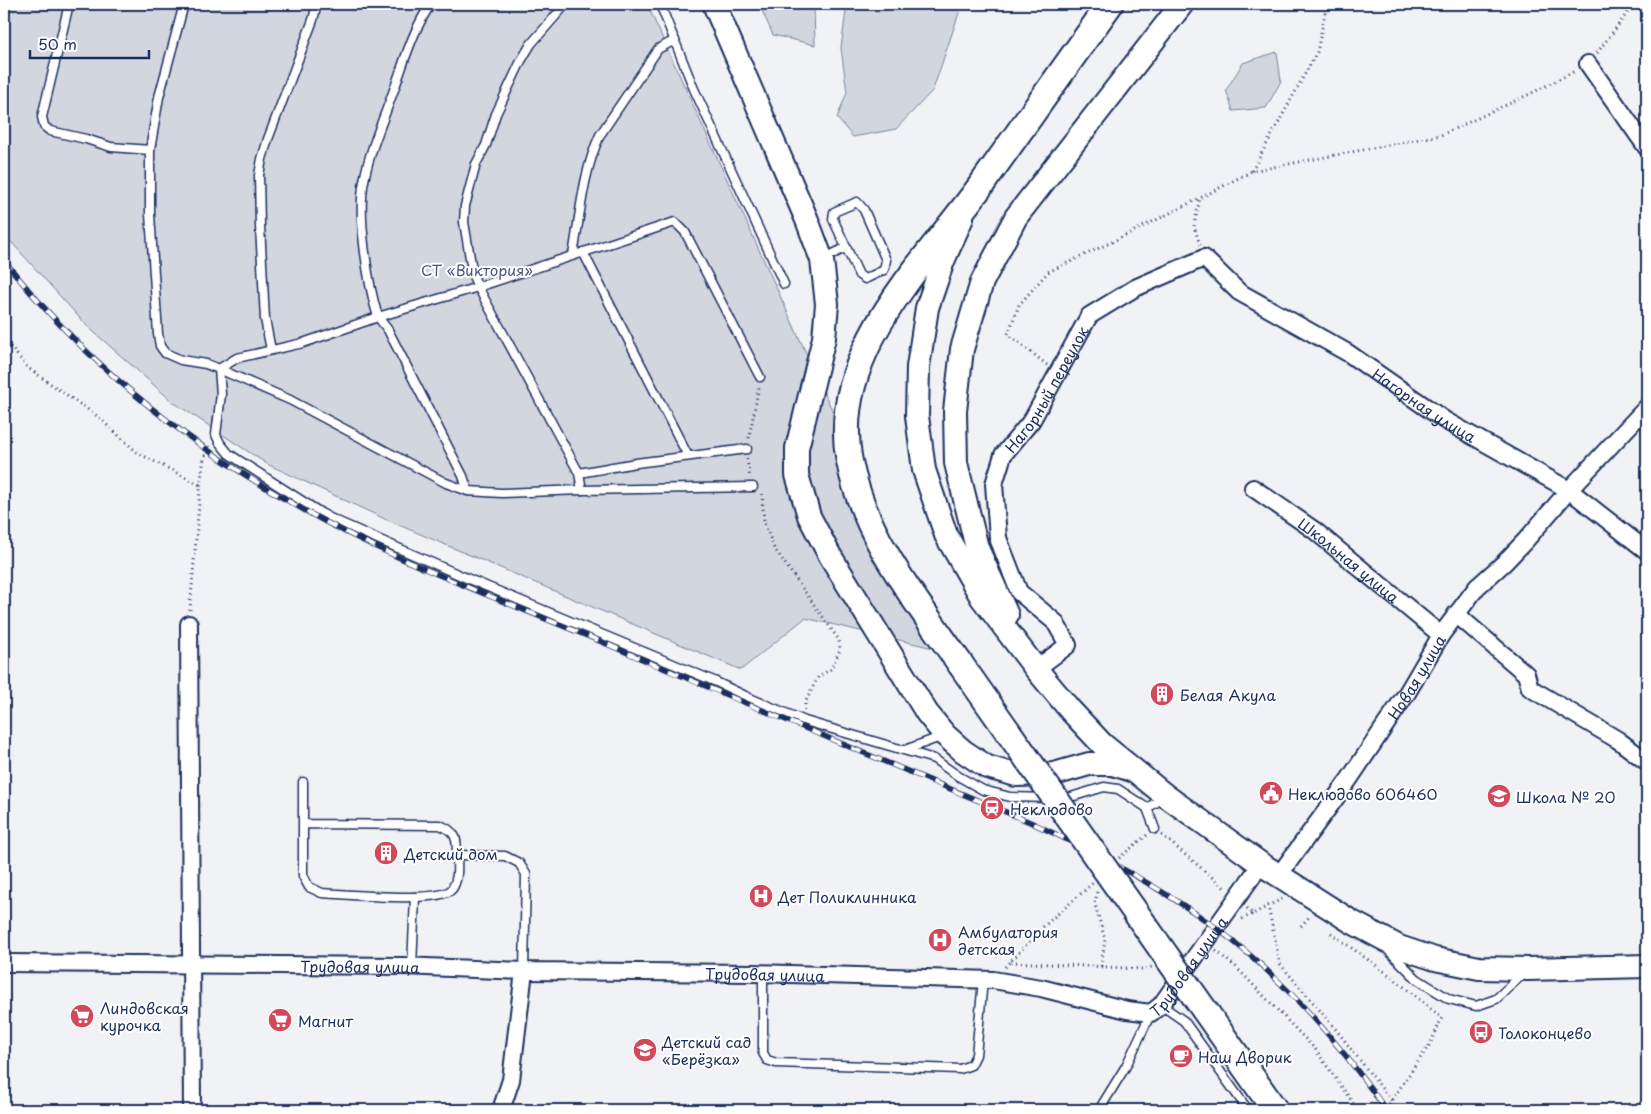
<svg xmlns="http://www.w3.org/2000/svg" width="1651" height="1114" viewBox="0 0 1651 1114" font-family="'Playpen Sans',sans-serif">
<rect width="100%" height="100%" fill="#f1f2f5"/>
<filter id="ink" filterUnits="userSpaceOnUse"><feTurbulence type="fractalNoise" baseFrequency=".02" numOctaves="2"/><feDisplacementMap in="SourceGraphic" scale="10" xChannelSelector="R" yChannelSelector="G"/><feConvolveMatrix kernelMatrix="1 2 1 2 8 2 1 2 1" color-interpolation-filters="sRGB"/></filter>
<g filter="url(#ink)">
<g fill="#d2d6df" stroke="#76829e">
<polygon points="4,4 647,4 864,480 946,651 805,618 741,670 387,520 267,464 173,402 87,326 4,234"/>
<polygon points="759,4 814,4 815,45 773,35"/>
<polygon points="847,4 962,4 933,90 896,129 853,137 837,118 847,92 841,48"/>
<polygon points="1277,52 1281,81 1266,108 1233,111 1226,90 1243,63"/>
</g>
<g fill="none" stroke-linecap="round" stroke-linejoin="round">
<g stroke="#1b2f5e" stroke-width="11">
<g id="lane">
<polyline points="69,4 42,117 44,126 50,131 86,139 111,147 150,150"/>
<polyline points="184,4 159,97 150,150 150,214 158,334 160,346 165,353 181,360 206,364 219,369 290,400 446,483 468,491 502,493 582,490 753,487"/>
<path d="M 431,4 C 414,28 406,56 396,84 C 385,116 370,148 364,181 C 357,215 368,285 378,317 L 303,343 L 237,358 L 219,369 L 221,394 L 216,435 L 220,443 L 229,454 L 321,513 L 332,519 L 471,580 L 714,681 L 752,699 L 805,721 L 934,759 L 958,776 L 983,790 L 1010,797 L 1050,798"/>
<polyline points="566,4 531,44 521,61 496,114 486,145 476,164 465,206 464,222 473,276 478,287 579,473 582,490"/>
<polyline points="660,4 694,89 784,284"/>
<polygon points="857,202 864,210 886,260 884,270 865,279 859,275 833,219 834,212"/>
<polyline points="583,252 688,456"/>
<path d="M 573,255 C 580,216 583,172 600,135 L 658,49 L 675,40"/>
<polyline points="823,259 845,248"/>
<polyline points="271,350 265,319 260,226 259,175 262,159 268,139 313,20 317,4"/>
<polyline points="579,473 636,463 747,449"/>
<polyline points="468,491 463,476 388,330 378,317 478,287 675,222 685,232 760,377"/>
<polyline points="905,750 943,736"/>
<polyline points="1061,798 1071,797 1104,787 1118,789 1147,808 1155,829"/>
<polyline points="1147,808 1165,797"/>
<path d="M 303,824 L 440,825 C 457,832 457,839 457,855 C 457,866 459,879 452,889 C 440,904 344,894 322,893 L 309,887 L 303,876 L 303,782"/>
<polyline points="457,855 505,856 519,863 526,874 524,971"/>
<polyline points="1389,951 1417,979 1449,999 1476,1006 1496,999 1523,974"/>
<polyline points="412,967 415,897"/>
<polyline points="763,974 763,1053 767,1060 776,1063 960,1069 971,1065 976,1055 983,980"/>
<polyline points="1161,1005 1184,1021 1248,1110"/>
<polyline points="1099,1110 1126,1066 1151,1013"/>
</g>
</g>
<g stroke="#1b2f5e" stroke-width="20">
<g id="street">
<polyline points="1588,64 1647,148"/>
<path id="s1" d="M 1253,488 L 1314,530 L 1441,635"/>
<polyline points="1456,614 1526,674 1530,688 1618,740 1647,762"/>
<polyline points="189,624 192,1110"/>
<path id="s2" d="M 1036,669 L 1068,645 L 1055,622 L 1019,592 L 998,538 L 994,484 L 1003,455 L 1032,420 L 1089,316 L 1135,288 L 1204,258 L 1239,292 L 1348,353 L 1446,421 L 1569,490 L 1647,551"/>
<path id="s3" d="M 1279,875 L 1348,781 L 1407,693 L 1441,635 L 1477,587 L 1504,563 L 1526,540 L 1569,490 L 1647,407"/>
<path id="s4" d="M 4,963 L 403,966 L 524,971 L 753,973 L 993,980 L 1041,988 L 1127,1010 L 1151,1013 L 1161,1005 L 1261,864"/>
<polyline points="501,1110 511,1080 524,971"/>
</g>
</g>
<g stroke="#1b2f5e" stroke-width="26">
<g id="secondary">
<polyline points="714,4 807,220 822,260 827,304 824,338 797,448 797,475 809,516 829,554 927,713 945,735 963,751 987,767 1016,775 1054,774 1089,764 1113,764 1132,770"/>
<polyline points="962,218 943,261 927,308 918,367 917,416 924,470 946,535 982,598 1036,669 1071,711 1102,744 1166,796 1261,864 1352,922 1399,947 1435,959 1479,968 1528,969 1647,966"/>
<polyline points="1007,615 977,548 956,463 955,411 962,349 982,282 1016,217 1182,4"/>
</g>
</g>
<g stroke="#1b2f5e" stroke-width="29">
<path id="primary" d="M 961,665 C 917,602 863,536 849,459 C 829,352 925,263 982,184 C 1025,124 1068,64 1110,4"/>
</g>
<g stroke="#1b2f5e" stroke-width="3" stroke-dasharray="1 4" stroke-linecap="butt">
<polyline points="1597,53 1634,4"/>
<polyline points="1252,171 1317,52 1327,4"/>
<polyline points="1200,245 1194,226 1200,198 1252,171 1441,135 1530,94 1575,71"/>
<polyline points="4,339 28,368 97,416 138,453 202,486"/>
<polyline points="1047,365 1008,334 1019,305 1048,272 1110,243 1200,198"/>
<polyline points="749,438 759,386"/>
<polyline points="747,459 750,478"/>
<polyline points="762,494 764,522 774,548 839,640 840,650 831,669 818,677 805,703 805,711"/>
<polyline points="190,610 201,479 204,458 209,446"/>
<polyline points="1162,835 1226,889"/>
<polyline points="1119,858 1147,835"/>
<polyline points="1097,892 1095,905 1105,939 1101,967"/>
<polyline points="1282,899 1268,906 1280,964 1330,1022 1391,1100 1396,1110"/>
<polyline points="1247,908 1253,914 1268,906"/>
<polyline points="1242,919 1253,914"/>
<polyline points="1301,926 1309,917"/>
<polyline points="1331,933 1392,977 1442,1018 1430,1044 1385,1110"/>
<polyline points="1216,951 1236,967 1315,1049 1358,1110"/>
<polyline points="1011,962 1143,969 1152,967"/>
<polyline points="1005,967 1044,926 1093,883"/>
</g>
<use href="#lane" stroke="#fff" stroke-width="8"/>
<use href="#street" stroke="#fff" stroke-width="16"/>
<use href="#secondary" stroke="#fff" stroke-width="22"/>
<use href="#primary" stroke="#fff" stroke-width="25"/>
<g stroke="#1b2f5e" stroke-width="5.5">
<path id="rail" d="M 4,260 C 90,370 201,455 324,521 C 413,568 509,603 602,642 C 744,703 887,763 1030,822 C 1095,852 1157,885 1215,927 C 1282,977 1339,1042 1386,1110"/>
</g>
<use href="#rail" stroke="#fff" stroke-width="4" stroke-dasharray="11" stroke-linecap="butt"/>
<g stroke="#1b2f5e" stroke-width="29" stroke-linecap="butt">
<polyline id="primary-bridge" points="961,665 1275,1110"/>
</g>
<use href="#primary-bridge" stroke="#fff" stroke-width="25"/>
</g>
</g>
<defs>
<g id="building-disc" transform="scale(1.25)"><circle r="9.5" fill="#d1495b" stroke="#fff"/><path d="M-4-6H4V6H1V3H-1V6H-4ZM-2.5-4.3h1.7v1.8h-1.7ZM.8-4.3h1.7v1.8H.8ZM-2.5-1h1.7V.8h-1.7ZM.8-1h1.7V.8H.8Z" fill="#fff"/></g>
<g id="civic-disc" transform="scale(1.25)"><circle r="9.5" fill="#d1495b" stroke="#fff"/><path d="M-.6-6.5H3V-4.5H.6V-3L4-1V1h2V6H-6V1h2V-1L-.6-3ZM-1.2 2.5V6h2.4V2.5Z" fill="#fff"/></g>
<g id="school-disc" transform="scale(1.25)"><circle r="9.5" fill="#d1495b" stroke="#fff"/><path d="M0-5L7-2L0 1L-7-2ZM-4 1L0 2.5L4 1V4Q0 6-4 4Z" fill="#fff"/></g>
<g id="station-disc" transform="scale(1.25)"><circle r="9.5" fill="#d1495b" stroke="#fff"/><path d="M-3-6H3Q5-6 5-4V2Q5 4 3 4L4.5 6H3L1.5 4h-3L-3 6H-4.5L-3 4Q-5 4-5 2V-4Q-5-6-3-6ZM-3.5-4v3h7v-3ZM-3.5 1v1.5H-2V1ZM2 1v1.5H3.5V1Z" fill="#fff"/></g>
<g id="hospital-disc" transform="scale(1.25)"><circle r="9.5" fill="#d1495b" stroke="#fff"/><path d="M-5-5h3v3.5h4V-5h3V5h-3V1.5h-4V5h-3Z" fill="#fff"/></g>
<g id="supermarket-disc" transform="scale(1.25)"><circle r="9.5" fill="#d1495b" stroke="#fff"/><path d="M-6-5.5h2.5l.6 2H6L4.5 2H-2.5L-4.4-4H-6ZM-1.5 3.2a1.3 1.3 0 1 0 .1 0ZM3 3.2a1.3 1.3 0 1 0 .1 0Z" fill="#fff"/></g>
<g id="bus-disc" transform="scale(1.25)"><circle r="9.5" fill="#d1495b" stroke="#fff"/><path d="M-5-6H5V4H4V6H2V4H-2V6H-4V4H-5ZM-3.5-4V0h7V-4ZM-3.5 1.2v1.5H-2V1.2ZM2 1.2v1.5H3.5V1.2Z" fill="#fff"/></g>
<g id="cafe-disc" transform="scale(1.25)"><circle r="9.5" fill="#d1495b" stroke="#fff"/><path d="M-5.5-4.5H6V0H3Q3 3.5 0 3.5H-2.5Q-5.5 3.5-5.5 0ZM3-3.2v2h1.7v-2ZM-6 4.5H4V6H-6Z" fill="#fff"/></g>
</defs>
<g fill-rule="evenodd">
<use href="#building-disc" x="1162" y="694"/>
<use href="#civic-disc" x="1271" y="793"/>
<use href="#school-disc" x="1499" y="796"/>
<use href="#station-disc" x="992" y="808"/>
<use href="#building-disc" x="386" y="853"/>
<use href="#hospital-disc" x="761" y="896"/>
<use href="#hospital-disc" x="940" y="940"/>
<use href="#supermarket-disc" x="82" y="1016"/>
<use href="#supermarket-disc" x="280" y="1020"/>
<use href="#bus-disc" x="1481" y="1032"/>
<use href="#school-disc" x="645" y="1050"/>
<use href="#cafe-disc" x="1181" y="1056"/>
</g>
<g text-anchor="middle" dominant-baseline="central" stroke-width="4" stroke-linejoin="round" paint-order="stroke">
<g font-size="15" fill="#49597e" stroke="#fff">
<text x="477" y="269">СТ «Виктория»</text>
</g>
<g font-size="15" fill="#1b2f5e" stroke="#fff">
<text stroke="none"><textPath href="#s2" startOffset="335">Нагорный переулок</textPath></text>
<text stroke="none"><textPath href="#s2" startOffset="815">Нагорная улица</textPath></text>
<text stroke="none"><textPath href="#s1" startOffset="120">Школьная улица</textPath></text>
<text stroke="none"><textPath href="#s3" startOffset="241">Новая улица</textPath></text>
<text stroke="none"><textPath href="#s4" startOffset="1211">Трудовая улица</textPath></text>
<text stroke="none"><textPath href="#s4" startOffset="356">Трудовая улица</textPath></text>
<text stroke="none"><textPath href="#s4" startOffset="761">Трудовая улица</textPath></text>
</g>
<g font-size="15" fill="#1b2f5e" stroke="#fff" text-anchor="start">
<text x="1180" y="694">Белая Акула</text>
<text x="1288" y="793">Неклюдово 606460</text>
<text x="1516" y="796">Школа № 20</text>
<text x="1010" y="808">Неклюдово</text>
<text x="404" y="853">Детский дом</text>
<text x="778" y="896">Дет Поликлинника</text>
<text x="958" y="931">Амбулатория<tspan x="958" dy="17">детская</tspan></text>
<text x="100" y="1007">Линдовская<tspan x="100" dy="17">курочка</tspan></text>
<text x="298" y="1020">Магнит</text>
<text x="1498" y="1032">Толоконцево</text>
<text x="662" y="1041">Детский сад<tspan x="662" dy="17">«Берёзка»</tspan></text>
<text x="1198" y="1056">Наш Дворик</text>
</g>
</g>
<rect width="1651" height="1114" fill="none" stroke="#fff" stroke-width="20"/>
<rect x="10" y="10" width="1631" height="1094" fill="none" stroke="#1b2f5e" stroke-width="2" filter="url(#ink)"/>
<path d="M30 50v8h119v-8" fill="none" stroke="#1b2f5e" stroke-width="2.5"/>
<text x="38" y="50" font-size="15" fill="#1b2f5e" stroke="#ffffff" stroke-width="4" paint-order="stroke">50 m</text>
</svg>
